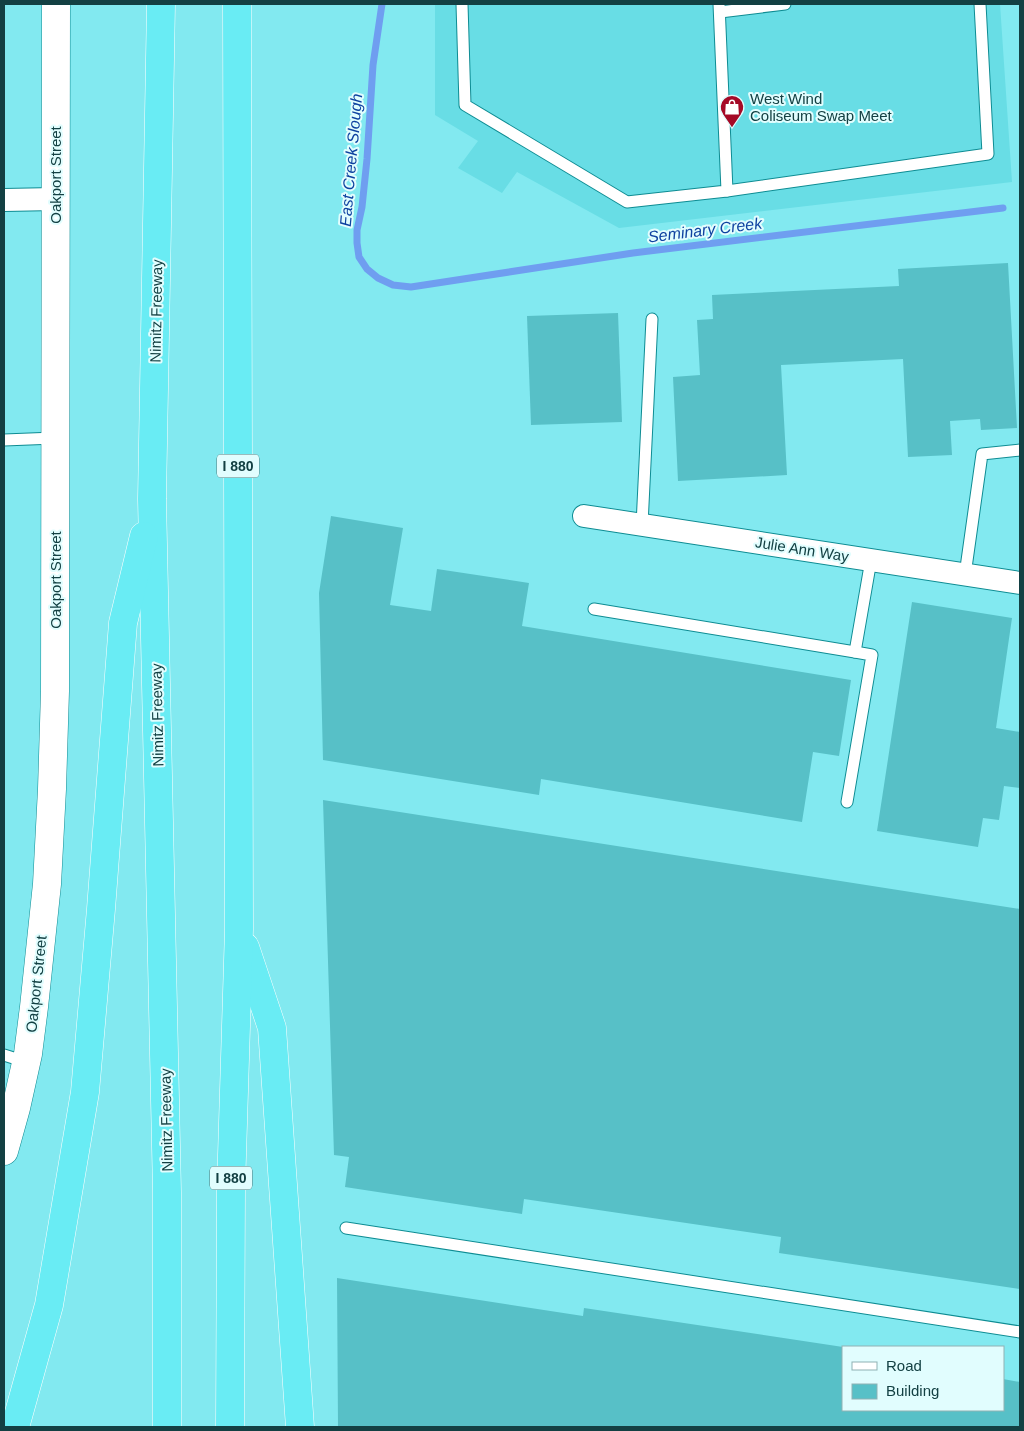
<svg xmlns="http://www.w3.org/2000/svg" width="1024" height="1431" viewBox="0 0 1024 1431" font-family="Helvetica,sans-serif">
<rect width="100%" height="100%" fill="#82e9f0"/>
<polygon fill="#68dde5" points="435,4 1000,4 1012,182 619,228 517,172 502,193 458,168 478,141 435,115"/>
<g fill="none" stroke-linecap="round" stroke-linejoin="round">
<polyline stroke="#6f9ef0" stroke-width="7" points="382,4 373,65 367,159 362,207 357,230 357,243 359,257 367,269 378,278 393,285 411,287 633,253 1003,208"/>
</g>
<g fill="#57c0c7">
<polygon points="1008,263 1017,428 981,430 980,419 950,421 952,455 908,457 903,359 781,365 787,475 678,481 673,377 700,375 697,320 713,319 712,295 899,286 898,269"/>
<polygon points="618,313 622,422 531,425 527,316"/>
<polygon points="331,516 403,528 390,605 431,611 437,569 529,583 522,626 851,680 839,756 813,752 802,822 541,779 539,795 323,760 319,593"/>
<polygon points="912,602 1012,618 996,728 1020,732 1020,788 1004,786 999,820 983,818 978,847 877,831"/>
<polygon points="323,800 1020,909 1020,1289 779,1253 781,1237 524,1199 522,1214 345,1187 349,1157 334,1155"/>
<polygon points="337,1278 583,1316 584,1308 843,1347 843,1410 1003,1410 1003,1379 1020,1382 1020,1427 338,1427"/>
</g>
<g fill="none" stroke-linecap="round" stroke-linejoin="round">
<g stroke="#0e8c93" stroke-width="13">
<g id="lane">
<polyline points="462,4 465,105 627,202 727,191 719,4"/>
<polyline points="720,12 785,4"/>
<polyline points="727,191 988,154 980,4"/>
<polyline points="4,440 55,438"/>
<polyline points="642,525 652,319"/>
<polyline points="965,575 982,454 1020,450"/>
<polyline points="594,609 855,652"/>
<polyline points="847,802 872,655 855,652 871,560"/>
<polyline points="4,1055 26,1062"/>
<polyline points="346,1228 1020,1332"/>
</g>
</g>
<g stroke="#0e8c93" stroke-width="24">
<g id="street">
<polyline points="4,200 55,199"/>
<polyline points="584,516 1020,583"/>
</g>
</g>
<g stroke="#0e8c93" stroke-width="29">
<polyline id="secondary" points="4,1151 16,1108 28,1054 34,1007 47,884 52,789 55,691 56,4"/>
</g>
<g stroke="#fff" stroke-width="29">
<g id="highway">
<polyline points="161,4 152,499 167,1192 167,1427"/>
<polyline points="245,947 272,1028 300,1427"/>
<polyline points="15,1427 49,1305 85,1092 101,909 123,623 144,536"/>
<polyline points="230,1427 231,1188 239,929 237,4"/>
</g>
</g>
<use href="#lane" stroke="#fff" stroke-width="11"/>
<use href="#street" stroke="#fff" stroke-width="22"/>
<use href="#secondary" stroke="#fff" stroke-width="28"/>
<use href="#highway" stroke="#69ecf4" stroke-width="28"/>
</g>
<defs>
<g id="shop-pin" transform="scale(1.25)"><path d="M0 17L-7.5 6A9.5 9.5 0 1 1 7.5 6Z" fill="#a50a27" stroke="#e1fdfe"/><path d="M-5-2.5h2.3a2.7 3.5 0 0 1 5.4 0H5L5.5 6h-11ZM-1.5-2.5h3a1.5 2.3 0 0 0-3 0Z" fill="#fff"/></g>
</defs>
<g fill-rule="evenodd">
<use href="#shop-pin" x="732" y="107"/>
</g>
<g text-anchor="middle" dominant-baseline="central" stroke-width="4" stroke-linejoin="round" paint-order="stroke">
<g fill="#e1fdfe" stroke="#51797b" stroke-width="1">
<rect x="217" y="454.5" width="42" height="23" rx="4"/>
<rect x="210" y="1166.5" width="42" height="23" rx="4"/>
</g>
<g font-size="14" font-weight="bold" fill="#134043">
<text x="238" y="466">I 880</text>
<text x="231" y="1178">I 880</text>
</g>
<g font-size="15" fill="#134043" stroke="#e1fdfe" text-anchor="start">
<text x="750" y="98">West Wind<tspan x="750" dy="17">Coliseum Swap Meet</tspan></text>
</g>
<g font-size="15" fill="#134043" stroke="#e1fdfe">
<text transform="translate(55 175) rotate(-90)">Oakport Street</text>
<text transform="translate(156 311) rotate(-89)">Nimitz Freeway</text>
<text transform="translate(802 549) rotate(9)">Julie Ann Way</text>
<text transform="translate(55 580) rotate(-90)">Oakport Street</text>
<text transform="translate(157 715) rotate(-91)">Nimitz Freeway</text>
<text transform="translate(36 984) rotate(-84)">Oakport Street</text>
<text transform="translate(166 1120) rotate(-91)">Nimitz Freeway</text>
</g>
<g font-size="16" font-style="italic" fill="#0e42a0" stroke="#e1fdfe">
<text transform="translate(351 160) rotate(-85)">East Creek Slough</text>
<text transform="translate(705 230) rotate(-7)">Seminary Creek</text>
</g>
</g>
<rect width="1024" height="1431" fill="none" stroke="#134043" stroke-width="10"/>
<rect x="842" y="1346" width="162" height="65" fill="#e1fdfe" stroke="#8fb1b3"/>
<rect x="852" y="1362" width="25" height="8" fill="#ffffff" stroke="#8fb1b3"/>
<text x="886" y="1371" font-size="15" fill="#134043">Road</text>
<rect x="852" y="1384" width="25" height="15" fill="#57c0c7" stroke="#8fb1b3"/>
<text x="886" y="1396" font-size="15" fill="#134043">Building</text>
</svg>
